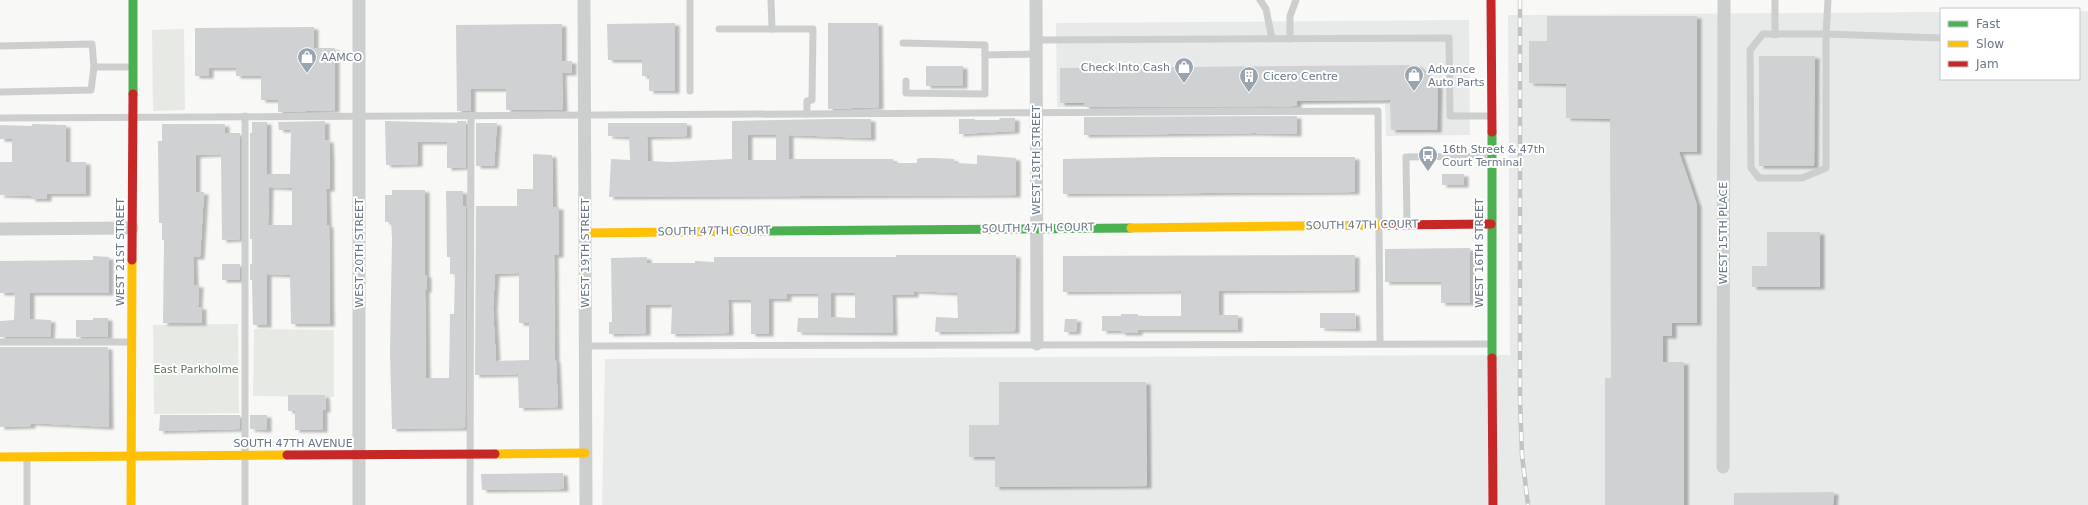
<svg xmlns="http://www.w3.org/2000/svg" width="2088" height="505" viewBox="0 0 2088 505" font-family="'DejaVu Sans',sans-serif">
<defs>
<filter id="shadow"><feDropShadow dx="4.5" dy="2.5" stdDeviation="1" flood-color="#0004"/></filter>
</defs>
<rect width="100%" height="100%" fill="#f8f8f7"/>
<g fill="#e8e9e9">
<polygon points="2079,11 2088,11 2088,505 602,505 605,359 1510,355 1508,15 1941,12 1941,79 2079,79"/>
<polygon points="1469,20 1470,135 1386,136 1385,104 1057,107 1056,23"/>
</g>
<g fill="#e6e9e4">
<polygon points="184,29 185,110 153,111 152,30"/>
<polygon points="238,324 239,413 154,414 153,325"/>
<polygon points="254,329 334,330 334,397 253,396"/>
</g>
<g fill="#d0d1d2" fill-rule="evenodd" filter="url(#shadow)">
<polygon points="1547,16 1697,16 1697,152 1679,152 1697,205 1697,323 1672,323 1672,336 1663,336 1663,362 1684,362 1684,505 1605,505 1605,378 1611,378 1610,119 1566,118 1566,84 1529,83 1529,41 1547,41"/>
<polygon points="675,23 675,91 649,91 649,76 642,76 642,60 608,60 607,24"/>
<polygon points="828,23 878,23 879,107 828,109"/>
<polygon points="562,24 562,61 572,61 572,73 562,73 563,110 506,110 506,89 471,89 471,111 457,111 456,25"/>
<polygon points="314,27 314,48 335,48 335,110 278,112 278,100 261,100 261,76 236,76 236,68 209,68 209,76 195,76 195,28"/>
<polygon points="1759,56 1815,56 1814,166 1759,166"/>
<polygon points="1417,65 1438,86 1437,130 1391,130 1390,100 1297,101 1297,106 1084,107 1085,103 1060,103 1060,68"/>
<rect x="926" y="66" width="37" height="20"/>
<polygon points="1297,116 1297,134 1255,133 1084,135 1084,117"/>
<polygon points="1000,118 1015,118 1015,131 959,134 959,119 975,119 975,120 999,120"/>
<path d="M 829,119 L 871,119 L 871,138 L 789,135 L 789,159 L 893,159 L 893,163 L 917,163 L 917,159 L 920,158 L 934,158 L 954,159 L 954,163 L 977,164 L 977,155 L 1016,158 L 1016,195 L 609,197 L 611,159 L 630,160 L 629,137 L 608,136 L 608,123 L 687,123 L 687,136 L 647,137 L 648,161 L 670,162 L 732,159 L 732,121 ZM 748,135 L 776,135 L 776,160 L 748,160 Z"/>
<path d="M 325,121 L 325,140 L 329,140 L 330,158 L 330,189 L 326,189 L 327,225 L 329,225 L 330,324 L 291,324 L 290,275 L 267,274 L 267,325 L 253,325 L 252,280 L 250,280 L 250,264 L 252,264 L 252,239 L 250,239 L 250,133 L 252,133 L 252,122 L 267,122 L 267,174 L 290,174 L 291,130 L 279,130 L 278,122 ZM 269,187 L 292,188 L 292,225 L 268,225 Z"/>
<polygon points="385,121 457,123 457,121 466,121 466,167 447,168 447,142 418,142 418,164 386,165"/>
<polygon points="476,123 497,123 494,166 476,166"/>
<polygon points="32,124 66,125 66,162 86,162 86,194 47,194 47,199 31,199 31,196 0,195 0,162 12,162 12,139 0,139 0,125 32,126"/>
<polygon points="162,124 225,124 225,133 240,133 240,239 222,240 221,154 196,155 196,192 204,192 200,257 193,257 194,285 199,285 198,307 202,307 202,323 163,323 164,240 162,240 162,223 159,223 158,141 162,141"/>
<path d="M 533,154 L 552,155 L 553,207 L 559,207 L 559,255 L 554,255 L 555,360 L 556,360 L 558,407 L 519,408 L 518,374 L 475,375 L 476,206 L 517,206 L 517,189 L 533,189 ZM 519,273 L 519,323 L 529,323 L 529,360 L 496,361 L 493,308 L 495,274 Z"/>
<polygon points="1162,157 1355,157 1355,192 1063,194 1063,159"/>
<rect x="1442" y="174" width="22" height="11"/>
<polygon points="392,190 425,190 425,275 427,275 427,290 425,290 426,378 449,378 450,314 454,314 455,274 450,274 450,257 447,257 446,191 463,191 463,206 466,206 465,428 392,429 390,352 392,239 391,222 385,222 385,195 392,195"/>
<polygon points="1767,232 1820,232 1820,287 1752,287 1752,266 1767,266"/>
<polygon points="1470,248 1470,303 1441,303 1441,282 1385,282 1385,249"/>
<path d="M 896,255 L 1016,255 L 1015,331 L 935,332 L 936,317 L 958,318 L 957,293 L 914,291 L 914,295 L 892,295 L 893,333 L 797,332 L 798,318 L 818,318 L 818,294 L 787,294 L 787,299 L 769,299 L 769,334 L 751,334 L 751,300 L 728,300 L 729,333 L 671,334 L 672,305 L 646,305 L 646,333 L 609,334 L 609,322 L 612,322 L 611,258 L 647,257 L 647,263 L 695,263 L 695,261 L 714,262 L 714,257 L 896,257 ZM 831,293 L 855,293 L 855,318 L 831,317 Z"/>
<polygon points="1355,255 1355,290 1219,291 1219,315 1238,315 1238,330 1138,330 1138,333 1121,333 1121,331 1102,331 1102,316 1121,316 1121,314 1138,314 1138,316 1181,316 1181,291 1063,292 1063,256"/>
<polygon points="93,256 109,257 109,293 30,293 30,319 51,320 50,337 0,337 0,321 14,320 15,293 0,293 0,261 93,260"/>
<rect x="222" y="264" width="18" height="16"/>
<polygon points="1320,313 1355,313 1356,329 1320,328"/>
<polygon points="93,318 108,318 108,337 76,337 76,320 93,320"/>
<polygon points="1065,319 1077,319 1076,332 1064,332"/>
<polygon points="0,347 108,347 109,427 31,423 31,426 0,427"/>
<polygon points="999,382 1146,382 1147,486 995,487 995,457 969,457 969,425 999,425"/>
<polygon points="288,395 325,395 326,410 323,410 323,430 295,430 295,411 288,411"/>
<polygon points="160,415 240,415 240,429 159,431"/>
<polygon points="250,415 267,415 267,430 250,429"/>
<polygon points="563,473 564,489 482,490 481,474"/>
<polygon points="1834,492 1833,505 1734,505 1734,493"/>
</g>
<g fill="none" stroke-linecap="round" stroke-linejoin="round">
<g stroke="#cdcece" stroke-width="7">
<polyline points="690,0 690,91"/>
<polyline points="1260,0 1266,9 1272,39"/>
<polyline points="1828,0 1826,34 1941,38"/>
<polyline points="719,29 772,29 771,0"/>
<polyline points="772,29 813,29 812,100 807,101 807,114"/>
<polygon points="1763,34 1826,34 1826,168 1802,178 1759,178 1751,168 1750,50"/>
<polyline points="1775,35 1775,0"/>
<polyline points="1290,39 1290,16 1296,0"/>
<polyline points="1036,40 1449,38 1450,116 1491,116"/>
<polyline points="903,43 985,45 985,55"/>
<polyline points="0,46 92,44 94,67"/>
<polyline points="906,81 906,93 985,94 985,55 1036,54"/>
<polyline points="0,92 91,90 94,67 132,67"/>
<polyline points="245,116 245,505"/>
<polyline points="0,118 1378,111 1380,343"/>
<polyline points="1407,225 1406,157 1490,156"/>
<polyline points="0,342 132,342"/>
<polyline points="585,346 1491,344"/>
<polyline points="27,505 27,457"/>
<polyline points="470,505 471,116"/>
</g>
<g stroke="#cdcece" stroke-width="13">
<polyline points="359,0 359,505"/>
<polyline points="584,0 586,505"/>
<polyline points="1036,0 1037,344"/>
<polyline points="0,229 132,228"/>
<polyline points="1723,467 1724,0"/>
</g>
<g stroke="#4caf50" stroke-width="9">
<polyline points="133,94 133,0"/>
<polyline points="1492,132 1492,358"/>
<polyline points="763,231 1131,228"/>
</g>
<g stroke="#ffc107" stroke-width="9">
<polyline points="1131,228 1387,225"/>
<polyline points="585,233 763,231"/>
<polyline points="495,454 585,453"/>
<polyline points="0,457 287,455"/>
<polyline points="131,505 132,260"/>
</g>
<g stroke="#c62828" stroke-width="9">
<polyline points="1491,0 1492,132"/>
<polyline points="1387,225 1491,224"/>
<polyline points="132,260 133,94"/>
<polyline points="1492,358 1493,505"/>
<polyline points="287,455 495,454"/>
</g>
<g stroke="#c2c3c5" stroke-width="4.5">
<polyline id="rail" points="1520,0 1520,400 1522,455 1528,505"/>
</g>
<use href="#rail" stroke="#fff" stroke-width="3" stroke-dasharray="9" stroke-linecap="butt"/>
</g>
<defs>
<g id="shop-pin" transform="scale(1)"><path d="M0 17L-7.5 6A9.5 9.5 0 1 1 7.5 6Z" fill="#9aa4ae" stroke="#fff"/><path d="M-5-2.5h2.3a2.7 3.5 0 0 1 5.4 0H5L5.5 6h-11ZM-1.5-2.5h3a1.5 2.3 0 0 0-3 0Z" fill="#fff"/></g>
<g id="building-pin" transform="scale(1)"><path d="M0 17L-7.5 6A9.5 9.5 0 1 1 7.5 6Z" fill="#9aa4ae" stroke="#fff"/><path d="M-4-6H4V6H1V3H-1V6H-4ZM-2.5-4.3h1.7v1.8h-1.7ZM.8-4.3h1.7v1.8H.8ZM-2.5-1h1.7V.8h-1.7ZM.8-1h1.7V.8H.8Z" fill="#fff"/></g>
<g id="bus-pin" transform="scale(1)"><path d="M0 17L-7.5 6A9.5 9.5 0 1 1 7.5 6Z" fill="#9aa4ae" stroke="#fff"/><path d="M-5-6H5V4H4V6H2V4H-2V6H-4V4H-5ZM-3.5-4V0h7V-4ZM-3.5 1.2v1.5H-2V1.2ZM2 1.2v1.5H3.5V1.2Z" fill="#fff"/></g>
</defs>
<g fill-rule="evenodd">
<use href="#shop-pin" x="307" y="57"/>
<use href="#shop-pin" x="1184" y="67"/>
<use href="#shop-pin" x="1414" y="75"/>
<use href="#building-pin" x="1249" y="76"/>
<use href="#bus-pin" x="1428" y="155"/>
</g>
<g text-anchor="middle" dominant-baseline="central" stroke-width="4" stroke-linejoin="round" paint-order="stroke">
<g font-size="11" fill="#687787" stroke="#fff" text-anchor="start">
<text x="321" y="57">AAMCO</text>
<text x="1170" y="67" text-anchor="end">Check Into Cash</text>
<text x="1428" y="69">Advance<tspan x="1428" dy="13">Auto Parts</tspan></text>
<text x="1263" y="76">Cicero Centre</text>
<text x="1442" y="149">16th Street &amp; 47th<tspan x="1442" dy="13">Court Terminal</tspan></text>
</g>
<g font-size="11" fill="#687787" stroke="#fff">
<text transform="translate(1036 160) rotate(-90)">WEST 18TH STREET</text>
<text transform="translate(1362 225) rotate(-1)">SOUTH 47TH COURT</text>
<text transform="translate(1038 228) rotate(-1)">SOUTH 47TH COURT</text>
<text transform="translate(714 231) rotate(-1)">SOUTH 47TH COURT</text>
<text transform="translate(1723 233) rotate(-90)">WEST 15TH PLACE</text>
<text transform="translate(120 252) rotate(-90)">WEST 21ST STREET</text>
<text transform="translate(359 253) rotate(-90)">WEST 20TH STREET</text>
<text transform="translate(585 253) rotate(-90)">WEST 19TH STREET</text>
<text transform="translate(1479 253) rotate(-90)">WEST 16TH STREET</text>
<text x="293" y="443">SOUTH 47TH AVENUE</text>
</g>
<g font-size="11" fill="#667963" stroke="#fff">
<text x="196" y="369">East Parkholme</text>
</g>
</g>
<rect x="1940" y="8" width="140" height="72" fill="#ffffff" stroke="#c3c9cf"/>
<rect x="1948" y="21" width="20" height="6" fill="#4caf50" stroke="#c3c9cf"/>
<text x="1976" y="28" font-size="12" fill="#687787">Fast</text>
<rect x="1948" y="41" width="20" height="6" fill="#ffc107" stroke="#c3c9cf"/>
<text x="1976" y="48" font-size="12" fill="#687787">Slow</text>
<rect x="1948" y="61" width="20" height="6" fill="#c62828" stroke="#c3c9cf"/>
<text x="1976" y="68" font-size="12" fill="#687787">Jam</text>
</svg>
